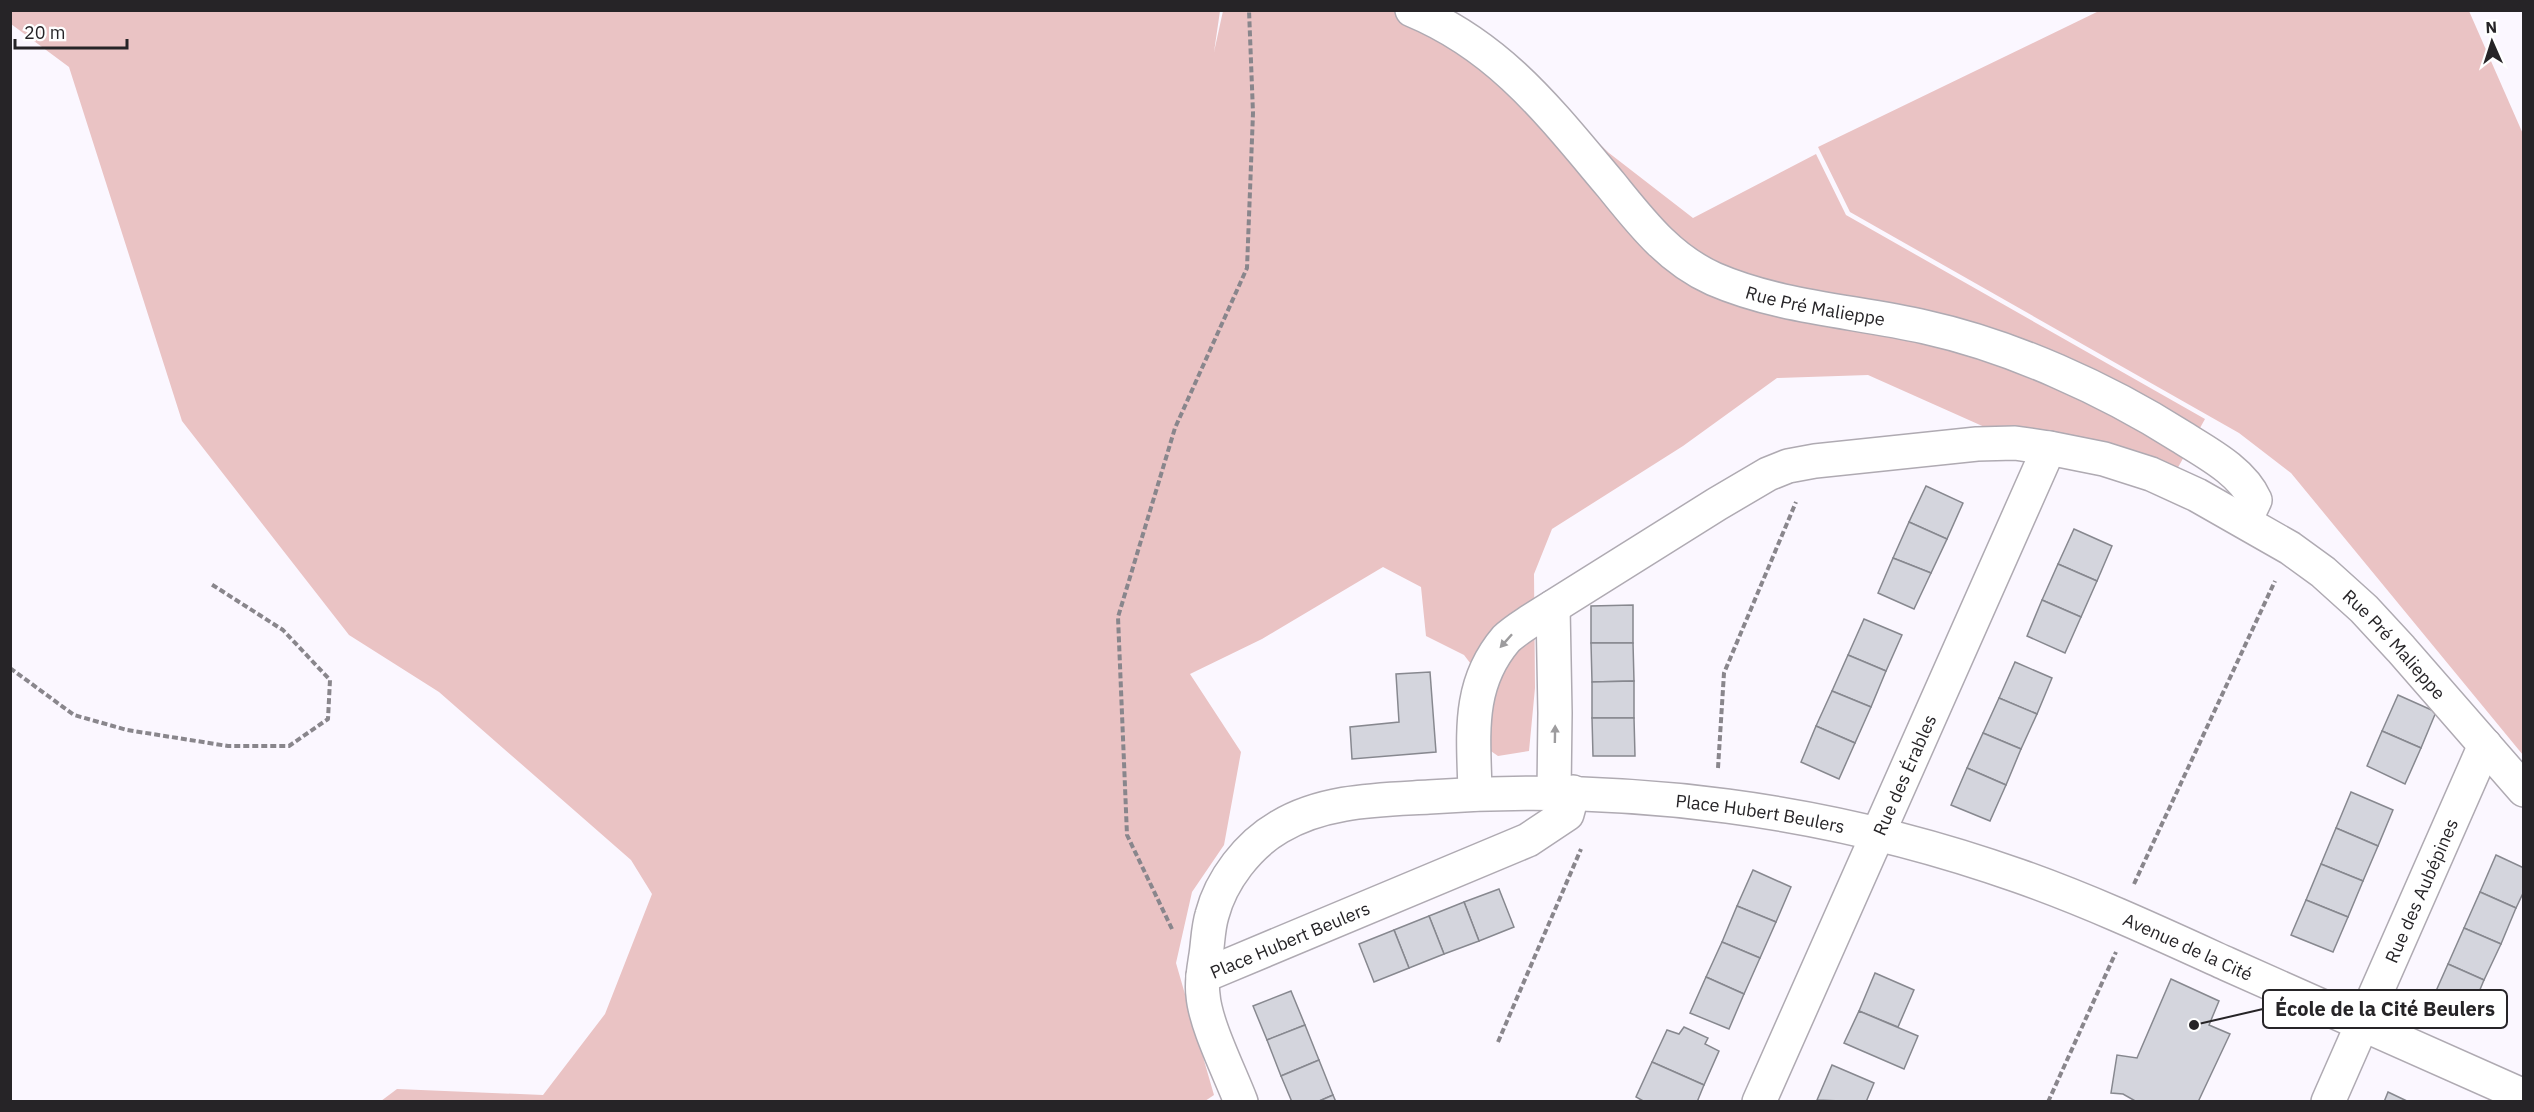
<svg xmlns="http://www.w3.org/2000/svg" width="2534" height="1112" viewBox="0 0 2534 1112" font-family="'IBM Plex Sans',sans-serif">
<rect width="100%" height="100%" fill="#fbf7ff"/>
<g fill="#eac3c4">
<polygon points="11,10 1220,11 1214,52 1223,11 1394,11 1412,19 1533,80 1609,153 1693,218 1816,154 1846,215 2205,419 2171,480 2007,437 1868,375 1777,378 1683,446 1552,529 1534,574 1535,688 1529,751 1498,756 1485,747 1487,685 1464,655 1426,636 1421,587 1383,567 1262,639 1190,674 1241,752 1224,845 1192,892 1176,963 1214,1095 1205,1101 381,1101 397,1089 543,1095 605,1014 652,894 631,860 439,692 349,635 182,421 69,67 11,24"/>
<polygon points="2101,10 2469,11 2523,134 2523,755 2291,473 2239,433 1850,212 1818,147"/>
</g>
<g fill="#d4d5dd" stroke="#87888f" stroke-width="1.5">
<polygon points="1926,486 1963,503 1947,539 1909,522"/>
<polygon points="1909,522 1947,539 1931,573 1893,558"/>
<polygon points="2074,529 2112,546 2097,581 2058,564"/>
<polygon points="1893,558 1931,573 1914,609 1878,593"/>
<polygon points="2058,564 2097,581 2081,617 2042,600"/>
<polygon points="2042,600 2081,617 2065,653 2027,636"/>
<polygon points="1633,605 1633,643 1591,643 1591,606"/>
<polygon points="1864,619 1902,635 1886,671 1848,655"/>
<polygon points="1591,643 1633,643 1634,681 1592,682"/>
<polygon points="1848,655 1886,671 1871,707 1832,691"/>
<polygon points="2015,662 2052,678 2037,714 1999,698"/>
<polygon points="1430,672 1436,752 1352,759 1350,727 1399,722 1396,674"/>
<polygon points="1634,681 1634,718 1592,718 1592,682"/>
<polygon points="1832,691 1871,707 1855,743 1816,726"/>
<polygon points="2398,695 2436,712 2421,748 2382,731"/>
<polygon points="1999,698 2037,714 2021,749 1983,733"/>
<polygon points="1592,718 1634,718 1635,756 1593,756"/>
<polygon points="1816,726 1855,743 1839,779 1801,762"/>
<polygon points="2382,731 2421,748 2405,784 2367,766"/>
<polygon points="1983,733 2021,749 2006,785 1967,768"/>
<polygon points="1967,768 2006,785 1990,821 1951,805"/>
<polygon points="2351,792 2393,810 2378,846 2336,828"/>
<polygon points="2336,828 2378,846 2363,881 2321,864"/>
<polygon points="2496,855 2524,868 2524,891 2516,908 2480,892"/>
<polygon points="2321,864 2363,881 2348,917 2306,900"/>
<polygon points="1753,870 1791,887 1776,922 1737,906"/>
<polygon points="1499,889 1514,927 1479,941 1464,902"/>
<polygon points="2480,892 2516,908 2501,944 2464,928"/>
<polygon points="2306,900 2348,917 2333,952 2291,935"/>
<polygon points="1464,902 1479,941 1444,954 1429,916"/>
<polygon points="1737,906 1776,922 1760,958 1722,942"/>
<polygon points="1429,916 1444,954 1409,968 1394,930"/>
<polygon points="2464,928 2501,944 2484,980 2448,964"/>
<polygon points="1394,930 1409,968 1374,982 1359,944"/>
<polygon points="1722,942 1760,958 1744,994 1706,977"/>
<polygon points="2448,964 2484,980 2469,1016 2432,1000"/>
<polygon points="1875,973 1914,990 1898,1027 1859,1011"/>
<polygon points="1706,977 1744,994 1729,1029 1690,1013"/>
<polygon points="2171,979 2219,1001 2209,1025 2230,1034 2198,1102 2137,1102 2123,1094 2111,1093 2117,1055 2137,1058"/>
<polygon points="1291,991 1305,1025 1267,1040 1253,1006"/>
<polygon points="1859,1011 1918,1036 1904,1069 1844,1043"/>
<polygon points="1305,1025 1319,1060 1281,1076 1267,1040"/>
<polygon points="1684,1027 1708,1038 1705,1044 1719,1051 1704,1085 1652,1062 1667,1030 1679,1034"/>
<polygon points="1319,1060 1333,1095 1317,1102 1292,1102 1281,1076"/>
<polygon points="1652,1062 1704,1085 1697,1102 1645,1102 1636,1097"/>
<polygon points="1832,1065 1874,1083 1866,1102 1817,1100"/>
<polygon points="2388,1092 2409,1102 2384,1102"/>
<polygon points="1333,1095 1336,1102 1317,1102"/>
</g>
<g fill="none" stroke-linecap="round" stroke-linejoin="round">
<g stroke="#afaab2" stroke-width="36">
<g id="minor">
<path id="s1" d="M 1412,10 C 1501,47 1551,114 1611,185 C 1641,222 1669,259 1714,279 C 1781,308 1855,311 1925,327 C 2011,346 2106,389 2180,436 C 2207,453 2242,471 2255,500 L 2245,521"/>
<polyline points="1553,607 1555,713 1554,793"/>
<path id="s2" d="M 1475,794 C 1474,737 1466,686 1506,639 C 1513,632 1523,626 1532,620 L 1717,504 L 1768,474 L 1788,466 L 1815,461 L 1977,444 L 2015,443 L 2049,448 L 2104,459 L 2151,474 L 2197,495 L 2290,548 L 2323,572 L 2364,609 L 2401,649 L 2524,790"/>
<path id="s3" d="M 1203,976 L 1528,840 L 1567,814 L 1573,792"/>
<path id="s4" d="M 1241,1102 C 1230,1073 1205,1024 1203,995 C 1201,982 1204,968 1206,955 C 1208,942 1208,928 1212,915 C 1221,880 1248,845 1279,827 C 1324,800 1378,800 1429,797 C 1628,783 1830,809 2019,876 C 2090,901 2159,933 2227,964 C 2326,1008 2425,1052 2524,1096"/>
<path id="s5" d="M 1759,1102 L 2049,448"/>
<path id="s6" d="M 2328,1102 L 2485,745"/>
</g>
</g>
<g stroke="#89868c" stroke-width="4" stroke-dasharray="6 3" stroke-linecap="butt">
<polyline points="10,668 74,715 127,730 228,746 289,746 328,719 330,680 283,630 211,584"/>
<polyline points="1718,768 1724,673 1796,502"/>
<polyline points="2134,884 2275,581"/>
<polyline points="1172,929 1127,835 1118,617 1175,428 1247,268 1253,113 1249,10"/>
<polyline points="1498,1042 1581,849"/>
<polyline points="2048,1102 2116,952"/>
</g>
<use href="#minor" stroke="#fff" stroke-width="33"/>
</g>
<defs><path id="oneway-solid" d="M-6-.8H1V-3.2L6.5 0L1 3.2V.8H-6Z" transform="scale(1.5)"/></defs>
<g fill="#9d9c9e">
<use href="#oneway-solid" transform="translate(1506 641) rotate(132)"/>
<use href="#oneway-solid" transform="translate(1555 734) rotate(-89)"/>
</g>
<g text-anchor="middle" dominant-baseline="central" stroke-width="5" stroke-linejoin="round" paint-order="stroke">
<g font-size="18" fill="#262427" stroke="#fff">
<text stroke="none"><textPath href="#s1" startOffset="514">Rue Pré Malieppe</textPath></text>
<text stroke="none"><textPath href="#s2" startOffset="1162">Rue Pré Malieppe</textPath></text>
<text stroke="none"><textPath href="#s5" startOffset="358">Rue des Érables</textPath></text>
<text stroke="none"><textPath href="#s4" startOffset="795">Place Hubert Beulers</textPath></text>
<text stroke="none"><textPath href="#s6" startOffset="231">Rue des Aubépines</textPath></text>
<text stroke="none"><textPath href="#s3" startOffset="94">Place Hubert Beulers</textPath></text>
<text stroke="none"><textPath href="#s4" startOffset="1245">Avenue de la Cité</textPath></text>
</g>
</g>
<path fill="none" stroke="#262427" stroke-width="2" d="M2194 1025L2263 1009"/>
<circle fill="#262427" stroke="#fff" stroke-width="2" cx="2194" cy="1025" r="6"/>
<rect fill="#fff" stroke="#262427" stroke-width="2" x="2263" y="990" width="244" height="38" rx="6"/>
<g font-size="20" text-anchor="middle" font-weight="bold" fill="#262427">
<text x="2385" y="1016">École de la Cité Beulers</text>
</g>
<rect width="2534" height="1112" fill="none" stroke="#262427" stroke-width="24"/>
<g transform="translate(2492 42) rotate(357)" stroke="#ffffff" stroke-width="4.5" paint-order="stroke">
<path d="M0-4.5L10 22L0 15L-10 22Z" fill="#262427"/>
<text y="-9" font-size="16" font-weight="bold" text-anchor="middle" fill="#262427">N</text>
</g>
<path d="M15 39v9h112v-9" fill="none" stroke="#262427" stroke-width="3"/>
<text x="24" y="39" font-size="18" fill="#262427" stroke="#ffffff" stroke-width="4.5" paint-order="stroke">20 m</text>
</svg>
